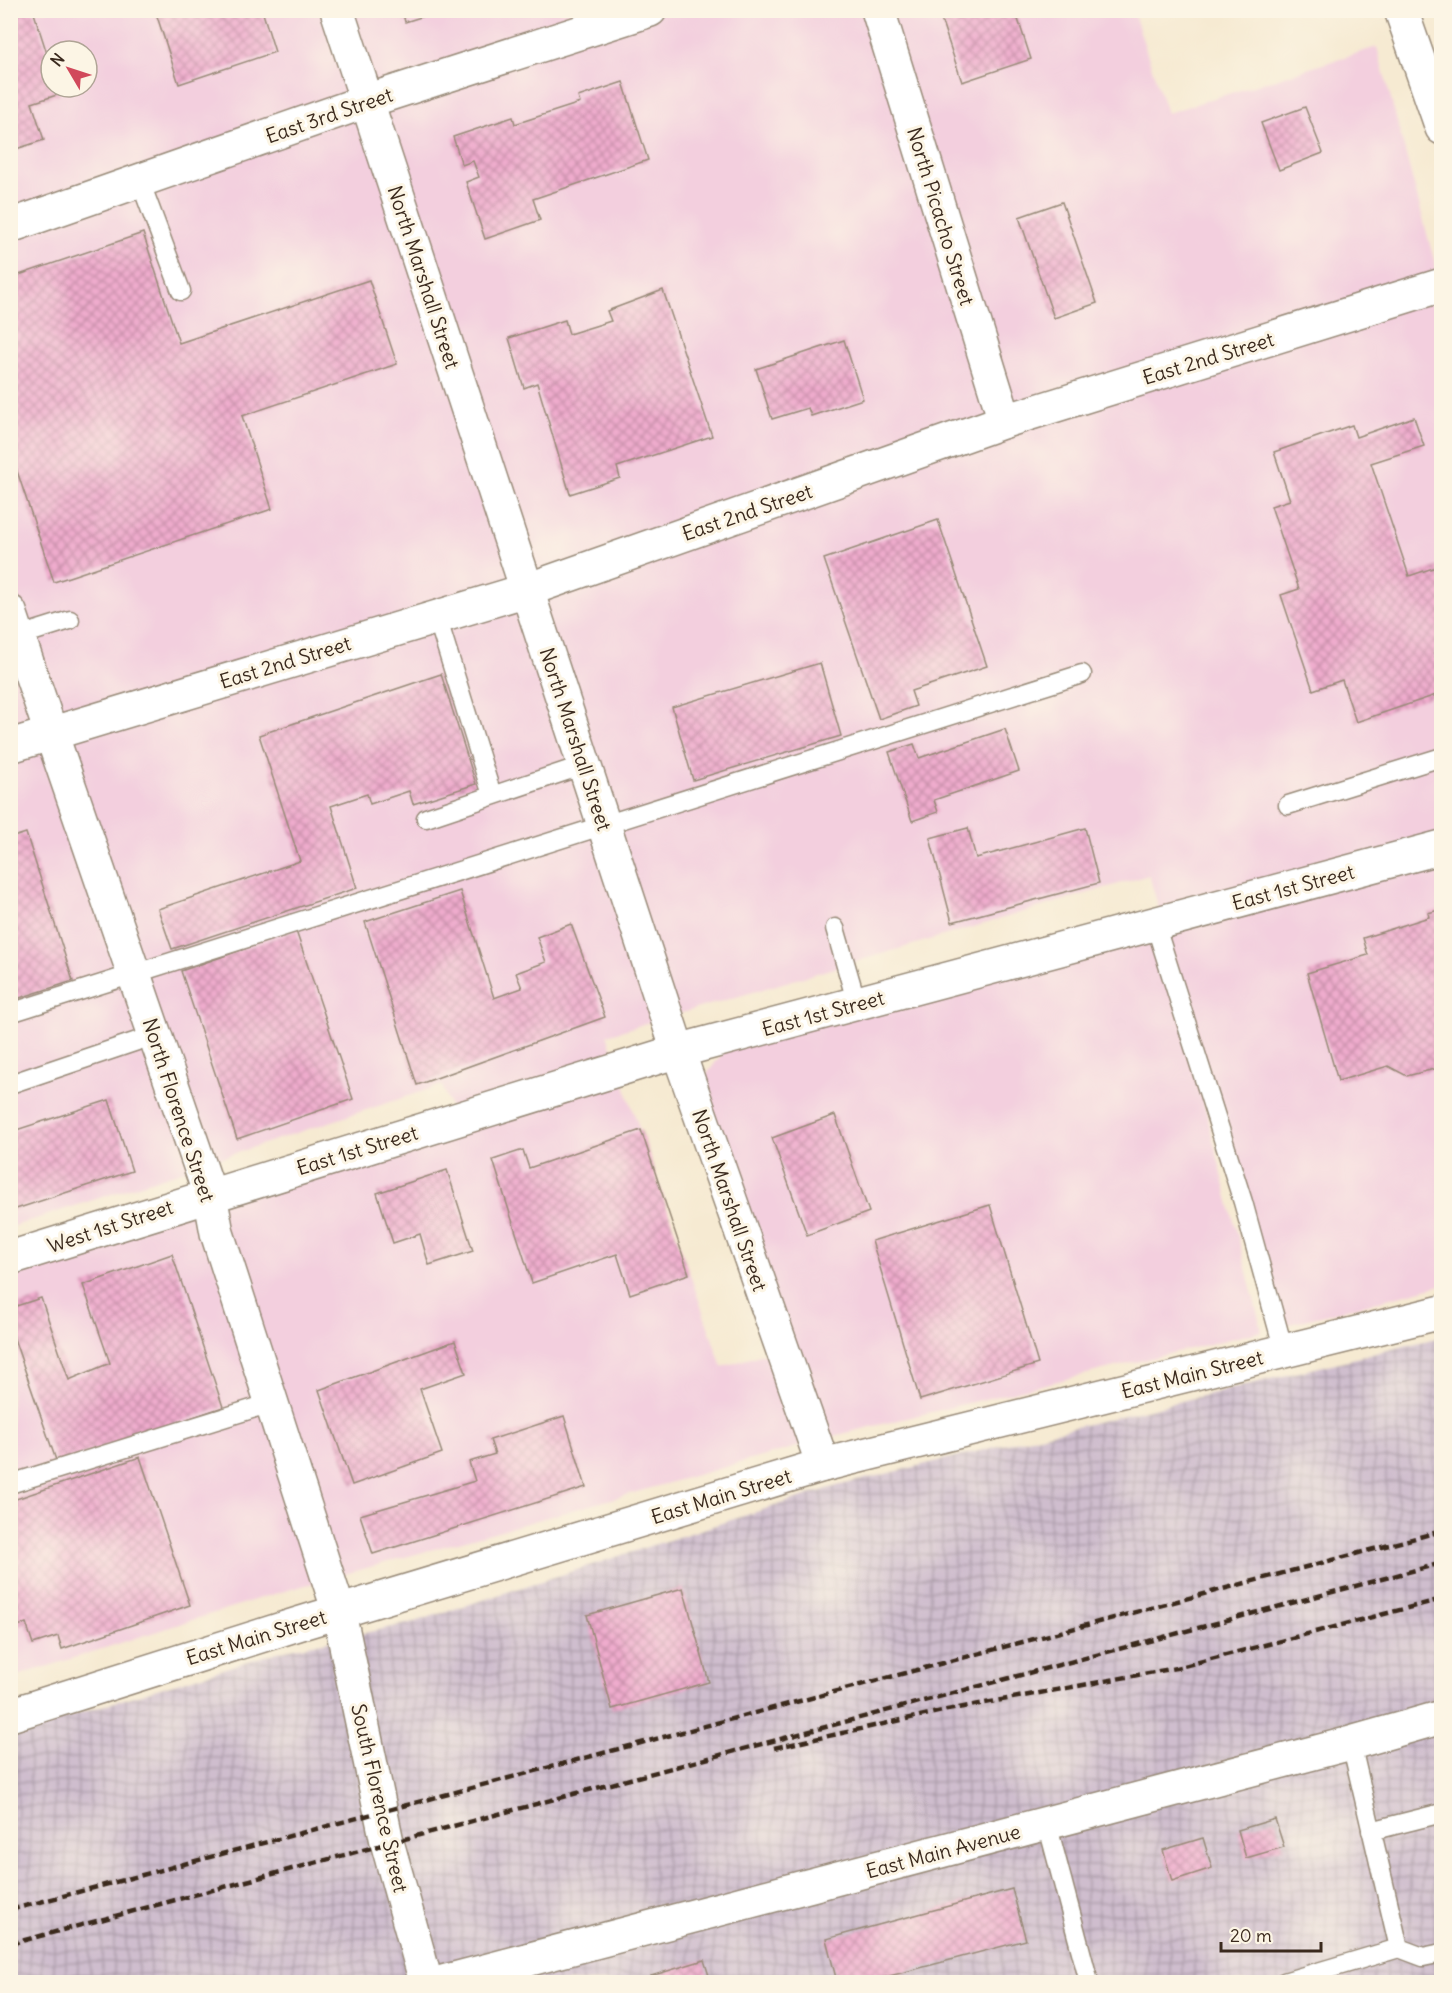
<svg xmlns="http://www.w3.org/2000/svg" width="1452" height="1993" viewBox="0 0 1452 1993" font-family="Delius,sans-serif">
<defs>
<pattern id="industrial-grid" width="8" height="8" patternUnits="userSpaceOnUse" patternTransform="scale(1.5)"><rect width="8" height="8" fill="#cfbdce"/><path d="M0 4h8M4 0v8" fill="none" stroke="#a99aa7"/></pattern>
<pattern id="building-cross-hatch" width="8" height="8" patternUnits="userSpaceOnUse" patternTransform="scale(1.5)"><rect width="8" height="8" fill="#efaccd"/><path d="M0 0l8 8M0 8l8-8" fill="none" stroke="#c38ca6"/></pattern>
</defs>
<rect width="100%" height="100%" fill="#fcf5e5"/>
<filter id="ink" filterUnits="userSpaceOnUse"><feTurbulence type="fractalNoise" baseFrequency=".0167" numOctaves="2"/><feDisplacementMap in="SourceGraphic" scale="12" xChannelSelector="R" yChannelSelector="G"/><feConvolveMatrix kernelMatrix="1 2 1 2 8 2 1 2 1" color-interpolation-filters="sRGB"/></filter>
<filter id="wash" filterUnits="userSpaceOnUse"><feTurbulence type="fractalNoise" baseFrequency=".008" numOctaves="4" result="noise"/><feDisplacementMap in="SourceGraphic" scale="24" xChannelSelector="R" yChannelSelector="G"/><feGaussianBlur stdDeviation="1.35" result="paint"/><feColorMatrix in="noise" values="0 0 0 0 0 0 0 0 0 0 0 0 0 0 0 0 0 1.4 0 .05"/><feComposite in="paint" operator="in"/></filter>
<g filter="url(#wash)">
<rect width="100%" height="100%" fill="#f6ead2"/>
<path fill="#f3cfde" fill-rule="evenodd" d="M 11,11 L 1133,11 L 1167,113 L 1377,47 L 1441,286 L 1441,1285 L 1282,1326 L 1149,875 L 607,1035 L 722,1367 L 782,1348 L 693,1093 L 735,1036 L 1158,923 L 1262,1331 L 846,1433 L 267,1596 L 11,1678 L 11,1258 L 455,1119 L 442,1085 L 11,1227 ZM 51,51 L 87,51 L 87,87 L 51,87 Z"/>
<polygon fill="url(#industrial-grid)" points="1441,1337 1441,1982 11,1982 11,1734 281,1651 411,1623 837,1486"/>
<g id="blocks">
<g fill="url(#building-cross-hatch)">
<polygon points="10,10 33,10 51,66 51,87 58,87 60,94 32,103 44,140 10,151"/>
<polygon points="155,10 262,10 275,52 179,84"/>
<polygon points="402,10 440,10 440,11 405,22"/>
<polygon points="938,10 1015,10 1031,59 962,82"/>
<polygon points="623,82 648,160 533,199 540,220 485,239 466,182 479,177 473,161 462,165 453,137 513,117 515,124 580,103 578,97"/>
<polygon points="1305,107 1323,153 1279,170 1261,123"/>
<polygon points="1062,202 1097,303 1054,318 1019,217"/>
<polygon points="143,233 179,343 369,280 397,364 242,416 272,509 54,582 10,450 10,278"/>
<polygon points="663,290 712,436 617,467 620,478 570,494 537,383 524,388 509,338 565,320 569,334 611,321 607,311"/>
<polygon points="844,340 863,399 811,416 808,408 772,419 756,369"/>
<polygon points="1414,417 1424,446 1371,463 1409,576 1442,565 1442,650 1434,653 1442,676 1442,693 1356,722 1342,680 1313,690 1281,595 1299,589 1271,506 1290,500 1274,452 1352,425 1356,437"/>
<polygon points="938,520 987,666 911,691 916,706 879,719 824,559"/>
<polygon points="820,663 841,736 693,780 672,707"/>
<polygon points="441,674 476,784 413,804 409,791 370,804 367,794 331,806 357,888 172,949 158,909 300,861 259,735"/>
<polygon points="1005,729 1019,771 934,800 938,812 912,821 889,752 914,744 919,758"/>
<polygon points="968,828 976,858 1085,828 1099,883 952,922 930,838"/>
<polygon points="26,833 73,981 10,1001 10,838"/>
<polygon points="460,891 494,998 522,988 516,973 546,962 537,937 571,924 605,1017 417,1085 365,922"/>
<polygon points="1442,909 1442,1062 1438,1068 1407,1076 1388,1066 1338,1081 1307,973 1368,955 1363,938 1429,917 1428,913"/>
<polygon points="296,931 353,1099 237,1139 181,971"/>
<polygon points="109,1100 132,1171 10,1211 10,1132"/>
<polygon points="835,1115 869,1212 807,1235 772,1138"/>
<polygon points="641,1130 689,1274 630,1294 617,1254 532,1283 493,1160 523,1150 529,1168"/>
<polygon points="447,1170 473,1251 429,1265 420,1234 393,1243 377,1193"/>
<polygon points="990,1205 1038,1364 920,1400 872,1241"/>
<polygon points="172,1254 223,1407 57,1463 10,1327 10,1308 41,1298 69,1380 110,1363 83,1285"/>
<polygon points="455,1341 466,1373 420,1389 442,1453 352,1485 319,1390"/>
<polygon points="564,1416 586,1487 373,1554 360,1515 475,1481 469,1462 495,1454 490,1440"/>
<polygon points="140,1457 190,1605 62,1649 58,1636 33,1644 26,1623 10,1629 10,1501"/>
<polygon points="683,1588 709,1682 612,1709 587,1615"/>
<polygon points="1275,1819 1284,1847 1246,1858 1238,1830"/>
<polygon points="1203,1838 1212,1868 1172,1881 1163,1850"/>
<polygon points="1012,1889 1026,1940 867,1982 837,1982 826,1939"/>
<polygon points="704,1960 711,1982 653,1982 651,1976"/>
</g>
</g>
</g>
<g filter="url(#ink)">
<use href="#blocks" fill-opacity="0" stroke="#988a78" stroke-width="1.5"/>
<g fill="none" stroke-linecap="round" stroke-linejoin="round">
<g stroke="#988a78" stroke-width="21">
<g id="lane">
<polyline points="140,181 181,291"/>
<polyline points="437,617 492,795"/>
<polyline points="19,636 70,620"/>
<polyline points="1288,805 1442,757"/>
<polyline points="426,818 584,765"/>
<polyline points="1155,924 1243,1202 1284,1351"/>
<polyline points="835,928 857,1004"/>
<polyline points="10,1013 1082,674"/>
<polyline points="10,1084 155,1035"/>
<polyline points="10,1484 271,1403"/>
<polyline points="1351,1743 1399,1948 1423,1957 1442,1953"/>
<polyline points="1047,1823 1089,1982"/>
<polyline points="1371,1831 1442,1813"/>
<polyline points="1284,1982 1399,1948"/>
</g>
</g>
<g stroke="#988a78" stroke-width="36">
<g id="street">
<polyline points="337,10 678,1051 823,1465"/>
<polyline points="878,10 1005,421"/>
<polyline points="1401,10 1442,128"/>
<polyline points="10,226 367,101 650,10"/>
<polyline points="10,612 51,733"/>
<polyline points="10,1258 678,1051 1442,847"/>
<polyline points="10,1715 298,1624 823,1465 1442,1312"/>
<polyline points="443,1982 1351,1743 1442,1717"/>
</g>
</g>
<g stroke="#988a78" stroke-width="36">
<polyline id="secondary" points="51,733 210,1195 217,1233 339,1612 387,1842 426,1982"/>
</g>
<g stroke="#988a78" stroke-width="36">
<polyline id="primary" points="10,746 527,590 1005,421 1442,285"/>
</g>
<use href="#lane" stroke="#fff" stroke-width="18"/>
<use href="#street" stroke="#fff" stroke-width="33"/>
<use href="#secondary" stroke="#fff" stroke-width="33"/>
<use href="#primary" stroke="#fff" stroke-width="33"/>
<g stroke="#3b2a1e" stroke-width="4.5" stroke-dasharray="9 4.5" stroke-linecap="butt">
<polyline points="774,1748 947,1710 1176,1668 1442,1599"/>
<polyline points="10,1910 1442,1531"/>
<polyline points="10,1944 1442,1563"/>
</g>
</g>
</g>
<g text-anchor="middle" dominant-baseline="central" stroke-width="6" stroke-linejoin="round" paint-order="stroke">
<g font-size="20" fill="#3b2a1e" stroke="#fcf5e5">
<text transform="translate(329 115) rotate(-19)">East 3rd Street</text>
<text transform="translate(941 216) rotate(73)">North Picacho Street</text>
<text transform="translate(424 277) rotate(72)">North Marshall Street</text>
<text transform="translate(1208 358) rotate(-17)">East 2nd Street</text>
<text transform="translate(747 512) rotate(-19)">East 2nd Street</text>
<text transform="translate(285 662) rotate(-17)">East 2nd Street</text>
<text transform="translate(576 739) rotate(72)">North Marshall Street</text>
<text transform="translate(1293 887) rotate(-15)">East 1st Street</text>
<text transform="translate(823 1013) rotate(-15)">East 1st Street</text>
<text transform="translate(179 1110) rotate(72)">North Florence Street</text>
<text transform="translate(357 1150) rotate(-17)">East 1st Street</text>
<text transform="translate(730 1200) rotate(71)">North Marshall Street</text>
<text transform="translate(110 1226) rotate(-18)">West 1st Street</text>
<text transform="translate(1192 1374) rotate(-14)">East Main Street</text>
<text transform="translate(721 1496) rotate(-17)">East Main Street</text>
<text transform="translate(256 1637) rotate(-17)">East Main Street</text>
<text transform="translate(380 1798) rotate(77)">South Florence Street</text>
<text transform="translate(943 1851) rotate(-15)">East Main Avenue</text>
</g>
</g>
<rect width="1452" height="1993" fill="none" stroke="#fcf5e5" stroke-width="36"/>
<g transform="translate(69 69) rotate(309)"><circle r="28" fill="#fcf5e5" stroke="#afa495" stroke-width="1.5"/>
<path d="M0-4.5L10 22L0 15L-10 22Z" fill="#d1495b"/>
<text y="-9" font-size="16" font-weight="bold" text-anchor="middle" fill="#3b2a1e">N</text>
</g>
<path d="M1221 1942v9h100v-9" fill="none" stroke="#3b2a1e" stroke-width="3"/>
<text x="1230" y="1942" font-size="18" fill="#3b2a1e" stroke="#fcf5e5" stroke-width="4.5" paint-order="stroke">20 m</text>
</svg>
